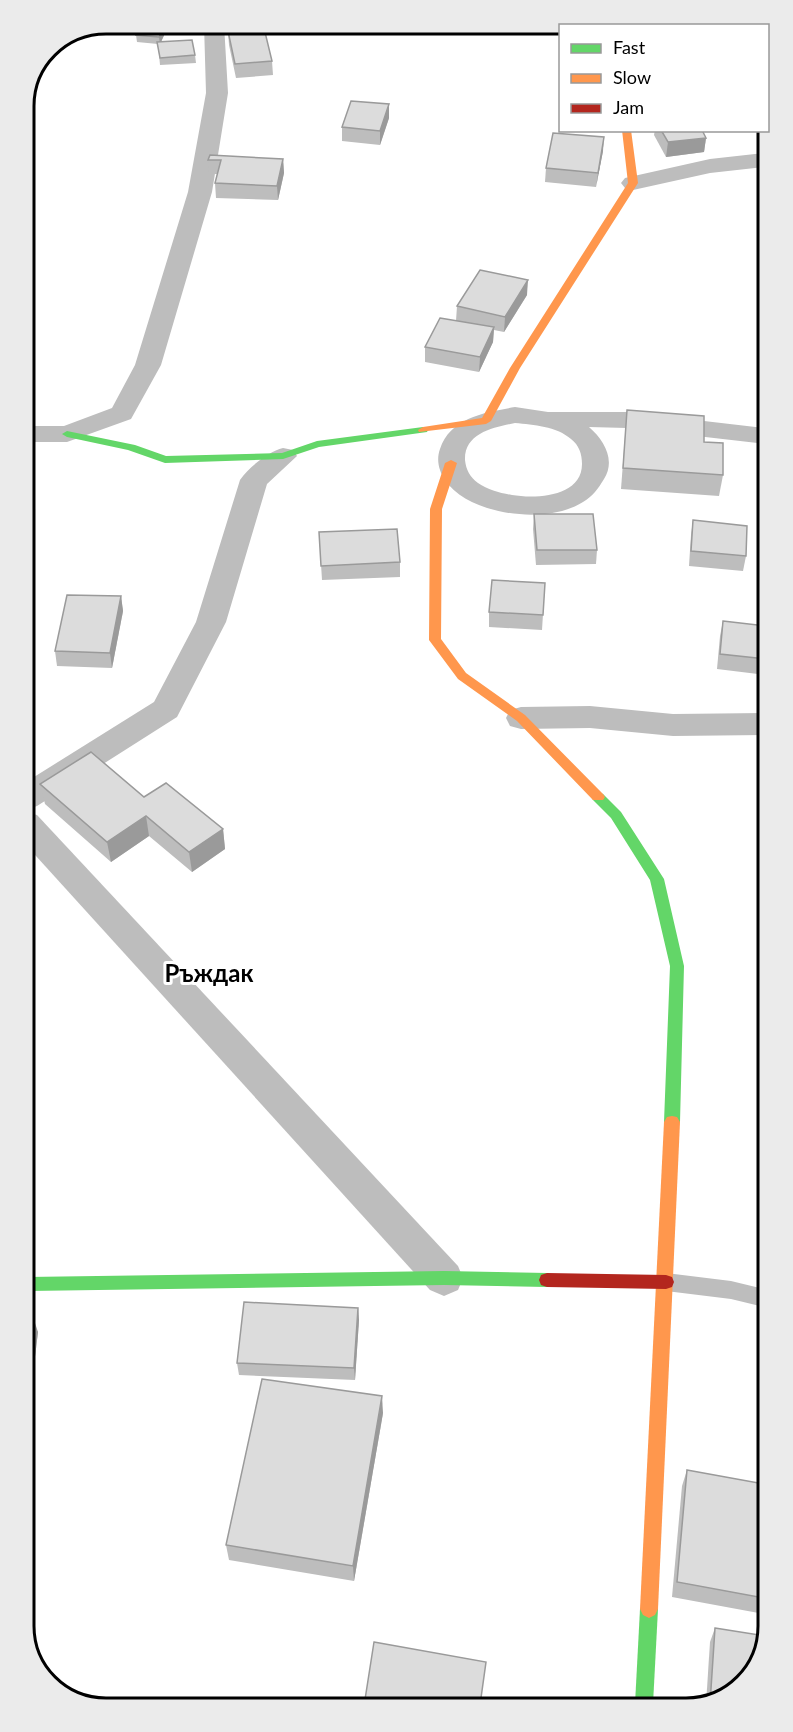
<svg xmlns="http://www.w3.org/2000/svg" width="793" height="1732" viewBox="0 0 793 1732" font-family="Lato,sans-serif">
<rect width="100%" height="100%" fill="#fff"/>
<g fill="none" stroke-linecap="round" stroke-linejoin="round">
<polygon fill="#bdbdbd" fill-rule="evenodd" points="666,1273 731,1281 768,1290 768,1308 731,1299 666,1291 659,1288 656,1282 659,1276"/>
<g fill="#bdbdbd" fill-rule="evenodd">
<polygon points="204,24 224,24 228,93 212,192 161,365 131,419 67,442 25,442 25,426 64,426 112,408 135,365 188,192 206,93"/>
<rect x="585" y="24" width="20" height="2"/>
<polygon points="765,153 765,167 710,173 633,190 625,188 621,183 625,178 710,159"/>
<path d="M 515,407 L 548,412 L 627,412 L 765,428 L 766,444 L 627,428 L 589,427 C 604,440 616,460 604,479 C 598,489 593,496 583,502 C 548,525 469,516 445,480 C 439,471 436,460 440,449 C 450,417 487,412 515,407 ZM 515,423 C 534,425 556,426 571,439 C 579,445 582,454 582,464 C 582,497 536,499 512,495 C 500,493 488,490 478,483 C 470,477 466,470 465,460 C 464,433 494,427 515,423 Z"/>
<path d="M 283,448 L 293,450 L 297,456 L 267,484 L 226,622 L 177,717 L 37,806 L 26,810 L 26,782 L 154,702 L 196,622 L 240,480 C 249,467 268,452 283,448 Z"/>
<polygon points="590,706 673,714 766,713 766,735 673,736 590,728 521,729 510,726 506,718 510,710 521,707"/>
<polygon points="26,812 37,815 458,1266 463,1278 458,1290 444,1296 430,1290 26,845"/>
</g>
<g fill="#63d668" fill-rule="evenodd">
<polygon points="423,427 428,430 427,432 319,447 283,459 165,463 128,450 67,437 62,434 67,431 135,445 166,456 282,453 317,441"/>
<polygon points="598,792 603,794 621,812 664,879 684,966 680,1122 677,1127 672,1128 667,1127 664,1122 670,966 650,880 611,818 593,800 591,797 593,794"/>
<polygon points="444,1271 547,1273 553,1275 555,1280 553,1285 547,1287 444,1285 28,1291 27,1277"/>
<polygon points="649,1600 655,1603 658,1609 653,1704 635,1704 640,1609 643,1603"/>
</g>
<g fill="#ff974d" fill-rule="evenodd">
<polygon points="622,130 631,130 638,183 520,368 491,421 486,424 419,432 418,430 423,427 482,418 510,368 628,183"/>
<polygon points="451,460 457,463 442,509 441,639 466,673 525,715 603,794 605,797 603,800 593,800 517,721 458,679 429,640 430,509 445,463"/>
<polygon points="672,1116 677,1117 680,1122 658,1609 655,1615 649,1618 643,1615 640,1609 664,1122 667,1117"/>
</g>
<polygon fill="#b3261e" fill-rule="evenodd" points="547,1273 666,1275 672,1277 674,1282 672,1287 666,1289 547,1287 541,1285 539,1280 541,1275"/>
</g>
<g fill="#bdbdbd">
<polygon points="166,24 166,31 161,42 195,55 196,63 160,65 158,44 137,42 136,35"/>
<polygon points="240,24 297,24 264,30 272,61 273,75 236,78 229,45 228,31 244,30"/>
<polygon points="389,118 380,145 342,141 342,127"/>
<polygon points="655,130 702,130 706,138 704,152 666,157 654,135"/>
<polygon points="603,151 596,187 545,182 546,168"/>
<polygon points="283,159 284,173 278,200 216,198 215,183 217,174 209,174 208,160"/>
<polygon points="527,295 504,332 494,330 493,342 479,372 425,362 425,347 456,321 457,306"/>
<polygon points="627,410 704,442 723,475 719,496 621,489"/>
<polygon points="534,514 597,550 596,564 536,565 533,529"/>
<polygon points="693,520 746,556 743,571 689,566 691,535"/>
<polygon points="319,532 400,562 400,577 322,580"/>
<polygon points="545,583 542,630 489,627 489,612"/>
<polygon points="121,596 123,611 112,668 57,666 55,651"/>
<polygon points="723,621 766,626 766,675 717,669 720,636"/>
<polygon points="40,784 144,797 223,829 225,849 192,872 149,836 111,862 45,804"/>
<polygon points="358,1308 359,1320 355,1380 239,1375 237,1363"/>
<polygon points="28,1320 38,1332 31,1389 28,1390"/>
<polygon points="383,1413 354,1581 229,1560 226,1545"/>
<polygon points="687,1470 769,1485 769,1615 672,1597 682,1486"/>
<polygon points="715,1628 713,1703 706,1704 710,1642"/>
</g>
<g fill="#9a9a9a">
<polygon points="166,24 166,31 160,44 159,37"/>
<polygon points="245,24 297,24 245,32"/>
<polygon points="389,104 389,118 380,145 380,131"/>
<polygon points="604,137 603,151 596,187 598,173"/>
<polygon points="706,138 704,152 666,157 668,142"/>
<polygon points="283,159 284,173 278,200 277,186"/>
<polygon points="528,280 527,295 504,332 505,317"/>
<polygon points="494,327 493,342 479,372 480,357"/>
<polygon points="121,596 123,611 112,668 110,653"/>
<polygon points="146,816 149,836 111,862 107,842"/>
<polygon points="223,829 225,849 192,872 189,852"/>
<polygon points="358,1308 359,1320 355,1380 354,1368"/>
<polygon points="34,1320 38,1332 31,1389 28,1381 28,1368"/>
<polygon points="382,1396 383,1413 354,1581 353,1566"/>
</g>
<g fill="#dcdcdc" stroke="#9a9a9a" stroke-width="1.5">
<polygon points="142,24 166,24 159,37 136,35"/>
<polygon points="264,28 272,61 235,64 228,31"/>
<polygon points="192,40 195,55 160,58 157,42"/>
<polygon points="351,101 389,104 380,131 342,127"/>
<polygon points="661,130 702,130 706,138 668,142"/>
<polygon points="553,133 604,137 598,173 546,168"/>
<polygon points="210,155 283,159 277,186 215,183 221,160 208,160"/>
<polygon points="480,270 528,280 505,317 457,306"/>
<polygon points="440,318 494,327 480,357 425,347"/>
<polygon points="627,410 704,416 704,442 723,443 723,475 623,468"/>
<polygon points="534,514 593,514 597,550 537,550"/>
<polygon points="693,520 747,526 746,556 691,551"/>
<polygon points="397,529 400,562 321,566 319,532"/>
<polygon points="492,580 545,583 543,615 489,612"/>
<polygon points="67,595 121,596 110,653 55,651"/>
<polygon points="723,621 766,626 766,659 720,654"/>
<polygon points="91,752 144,797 166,783 223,829 189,852 146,816 107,842 40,784"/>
<polygon points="244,1302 358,1308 354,1368 237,1363"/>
<polygon points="28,1320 34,1320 28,1368"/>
<polygon points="262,1379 382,1396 353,1566 226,1545"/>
<polygon points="687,1470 769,1485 769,1599 677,1582"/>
<polygon points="715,1628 766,1636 755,1671 713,1703 710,1704"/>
<polygon points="374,1642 486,1662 480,1705 364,1706"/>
</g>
<g text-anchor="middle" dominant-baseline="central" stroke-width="6" stroke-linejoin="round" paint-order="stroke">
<g font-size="24" font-weight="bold" fill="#000" stroke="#fff">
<text x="209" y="972">Ръждак</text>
</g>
</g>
<path d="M0 0H793V1732H0ZM106 34H686A72 72 0 0 1 758 106V1626A72 72 0 0 1 686 1698H106A72 72 0 0 1 34 1626V106A72 72 0 0 1 106 34Z" fill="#ebebeb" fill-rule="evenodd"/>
<path fill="none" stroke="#000" stroke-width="3" d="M106 34H686A72 72 0 0 1 758 106V1626A72 72 0 0 1 686 1698H106A72 72 0 0 1 34 1626V106A72 72 0 0 1 106 34Z"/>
<rect x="559" y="24" width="210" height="108" fill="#ffffff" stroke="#999999" stroke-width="1.5"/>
<rect x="571" y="44" width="30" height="9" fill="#63d668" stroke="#999999" stroke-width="1.5"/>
<text x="613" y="54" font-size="18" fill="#000000">Fast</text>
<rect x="571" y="74" width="30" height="9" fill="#ff974d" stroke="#999999" stroke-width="1.5"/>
<text x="613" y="84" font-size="18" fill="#000000">Slow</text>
<rect x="571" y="104" width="30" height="9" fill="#b3261e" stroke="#999999" stroke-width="1.5"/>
<text x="613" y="114" font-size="18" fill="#000000">Jam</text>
</svg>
